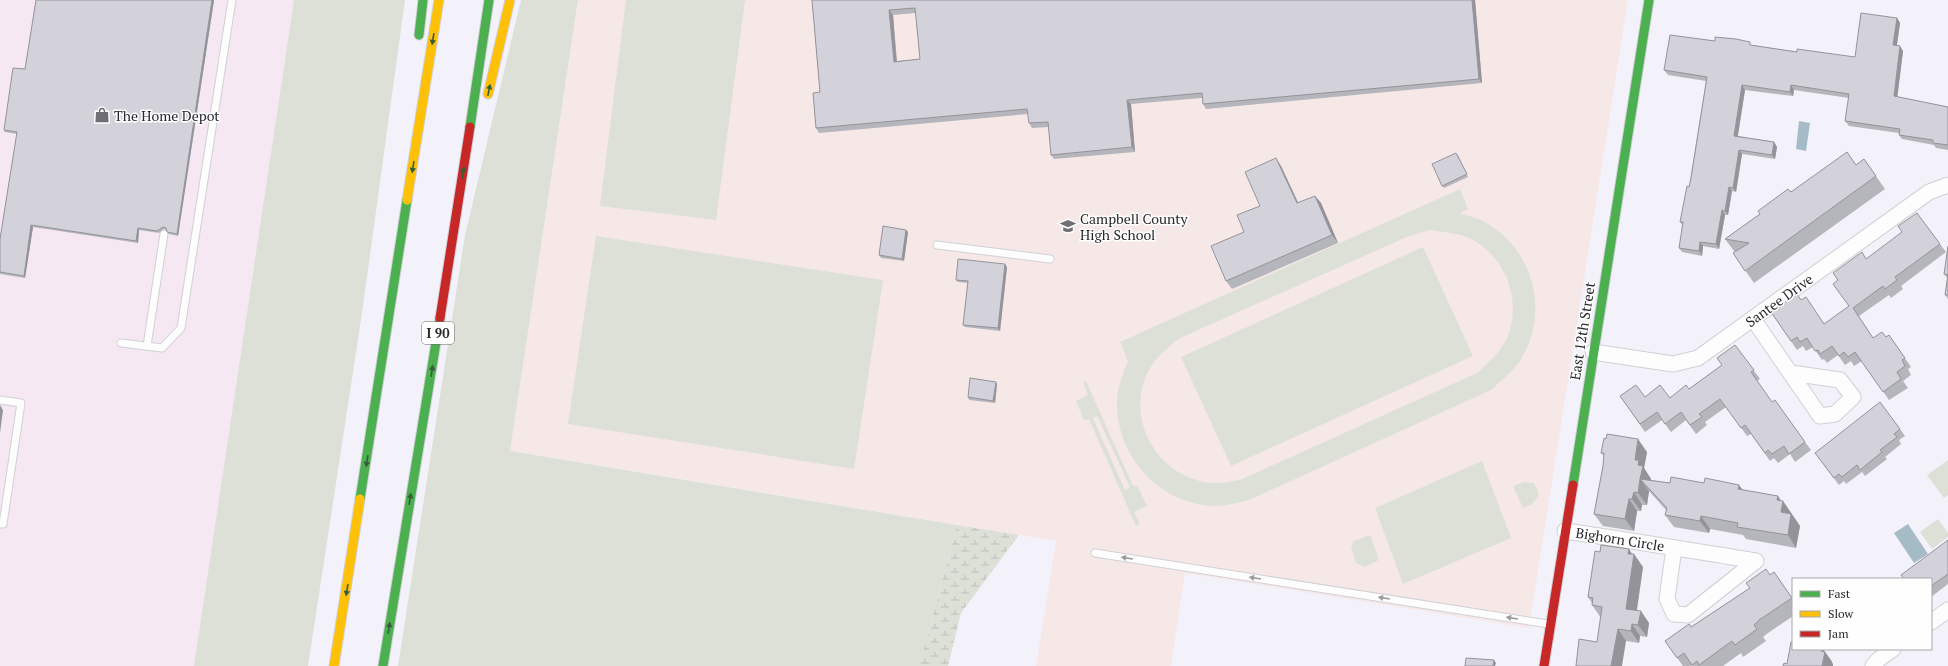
<svg xmlns="http://www.w3.org/2000/svg" width="1948" height="666" viewBox="0 0 1948 666" font-family="'PT Serif',serif">
<defs>
<pattern id="wetland-marsh" width="20" height="14" patternUnits="userSpaceOnUse"><rect width="20" height="14" fill="#dce0d7"/><path d="M1 5h8M5 5V1M11 12h8M15 12V8" fill="none" stroke="#bdc0b9"/></pattern>
</defs>
<rect width="100%" height="100%" fill="#f3f2fa"/>
<polygon fill="#f5e8f2" points="0,0 294,0 194,666 0,666"/>
<polygon fill="#f7e8e8" points="578,0 1628,0 1529,628 1185,573 1171,666 1036,666 1056,541 510,451"/>
<g fill="#dce0d7" fill-rule="evenodd">
<polygon points="294,0 405,0 362,313 308,666 194,666"/>
<polygon points="521,0 578,0 510,451 957,525 919,666 398,666 465,235"/>
<polygon points="626,0 745,0 716,220 600,206"/>
<path d="M 1460,189 L 1468,209 L 1460,213 C 1469,216 1480,219 1488,224 C 1533,251 1548,309 1524,354 C 1517,369 1503,379 1491,390 L 1249,500 C 1237,503 1225,506 1213,506 C 1157,503 1115,454 1117,399 C 1118,386 1123,374 1128,361 L 1120,342 ZM 1430,230 C 1443,232 1458,233 1469,238 C 1503,254 1520,294 1510,330 C 1505,348 1490,362 1477,373 L 1240,480 C 1228,482 1216,484 1204,482 C 1157,473 1127,421 1146,376 C 1153,360 1166,348 1180,338 L 1409,236 Z"/>
<polygon points="596,236 883,280 854,469 568,424"/>
<polygon points="1423,247 1473,356 1231,466 1181,357"/>
<path d="M 1086,381 L 1133,486 L 1137,485 L 1147,506 L 1134,512 L 1140,524 L 1136,526 L 1089,419 L 1084,420 L 1076,401 L 1088,395 L 1083,382 ZM 1097,416 L 1130,487 L 1125,490 L 1093,418 Z"/>
<polygon points="1948,460 1948,495 1944,498 1927,475"/>
<polygon points="1482,461 1511,538 1403,584 1375,508"/>
<polygon points="1524,482 1534,483 1539,495 1532,504 1523,508 1513,486"/>
<polygon points="1938,519 1948,533 1948,537 1932,549 1920,532"/>
<polygon points="1370,535 1379,560 1365,567 1356,563 1351,548 1354,541"/>
</g>
<polygon fill="url(#wetland-marsh)" points="957,525 1019,535 961,613 948,666 919,666"/>
<g fill="#a5bbc8">
<polygon points="1799,121 1810,123 1806,151 1796,149"/>
<polygon points="1908,524 1928,554 1914,563 1894,533"/>
</g>
<g fill="none" stroke-linecap="round" stroke-linejoin="round">
<g stroke="#d0d0d5" stroke-width="9">
<g id="lane">
<polyline points="937,245 1050,259"/>
<polyline points="121,343 162,348 181,328 232,0"/>
<polyline points="147,346 164,234"/>
<polyline points="0,400 21,403 3,524 0,524"/>
<polyline points="1095,553 1548,624"/>
</g>
</g>
<g stroke="#d0d0d5" stroke-width="17">
<g id="street">
<polyline points="1753,319 1820,416 1835,414 1853,397 1840,380 1791,373"/>
<polyline points="1593,352 1673,364 1698,358 1929,192 1948,185"/>
<path d="M 1565,531 C 1629,540 1693,551 1756,561 L 1688,615 L 1674,614 L 1667,599 L 1674,548"/>
<polyline points="1931,622 1948,610"/>
<polyline points="1873,666 1879,659 1893,649"/>
</g>
</g>
<g stroke="#d0d0d5" stroke-width="11">
<g id="fast">
<polyline points="419,35 423,0"/>
<polyline points="470,127 489,0"/>
<polyline points="1573,485 1649,0"/>
<polyline points="360,499 407,200"/>
<polyline points="383,666 440,318"/>
</g>
</g>
<g stroke="#d0d0d5" stroke-width="11">
<g id="slow">
<polyline points="488,94 510,0"/>
<polyline points="407,200 439,0"/>
<polyline points="334,666 360,499"/>
</g>
</g>
<g stroke="#d0d0d5" stroke-width="11">
<g id="jam">
<polyline points="440,318 470,127"/>
<polyline points="1544,666 1573,485"/>
</g>
</g>
<use href="#lane" stroke="#fdfdfe" stroke-width="7"/>
<use href="#street" stroke="#fdfdfe" stroke-width="15"/>
<use href="#fast" stroke="#4caf50" stroke-width="9"/>
<use href="#slow" stroke="#ffc107" stroke-width="9"/>
<use href="#jam" stroke="#c62828" stroke-width="9"/>
</g>
<g fill="#b5b5bc" fill-rule="evenodd">
<polygon points="36,0 214,0 178,236 169,234 166,230 164,229 159,233 139,230 138,243 33,227 25,278 0,274 0,239 17,134 5,132 4,130 25,69"/>
<path d="M 812,0 L 1475,0 L 1482,83 L 1206,109 L 1203,104 L 1202,98 L 1131,104 L 1135,152 L 1054,159 L 1051,155 L 1049,127 L 1032,128 L 1029,123 L 1028,114 L 819,133 L 816,128 L 820,92 ZM 916,13 L 920,59 L 897,61 L 893,15 Z"/>
<polygon points="1897,18 1900,23 1897,46 1903,51 1897,97 1948,107 1948,150 1936,148 1934,145 1902,139 1899,135 1899,133 1849,126 1845,121 1849,98 1794,90 1793,96 1745,90 1738,136 1774,142 1777,147 1775,159 1742,154 1736,192 1732,191 1728,215 1725,215 1719,249 1703,246 1702,256 1682,252 1679,248 1683,226 1680,222 1689,187 1706,81 1668,75 1664,70 1715,41 1752,45 1797,52 1855,57"/>
<polygon points="1458,155 1468,177 1444,188 1442,186"/>
<polygon points="1864,159 1885,189 1754,283 1733,253 1736,252 1734,251 1725,239 1791,192 1856,165"/>
<polygon points="1281,166 1298,203 1315,196 1321,203 1338,243 1232,289 1226,281 1244,232 1260,206"/>
<polygon points="906,230 908,232 904,261 881,258 879,255"/>
<polygon points="1940,244 1946,252 1901,286 1903,289 1891,298 1889,295 1859,316 1873,338 1886,337 1889,335 1911,367 1908,369 1911,375 1903,381 1908,388 1889,400 1862,361 1854,366 1851,361 1845,365 1838,355 1827,363 1824,359 1822,360 1813,347 1806,351 1803,346 1797,350 1771,312 1801,300 1825,324 1849,307 1838,280 1833,273 1866,259"/>
<polygon points="1948,246 1948,299 1945,295 1947,278 1944,274"/>
<polygon points="1007,267 1000,331 965,327 963,325 968,283 958,282 956,280"/>
<polygon points="1735,345 1760,379 1757,381 1772,402 1805,442 1811,450 1795,462 1790,454 1778,463 1774,458 1770,461 1751,434 1747,436 1726,407 1705,422 1707,425 1696,434 1686,420 1671,432 1662,420 1645,432 1620,396 1670,398 1689,389 1722,365"/>
<polygon points="997,384 995,403 969,400 968,397"/>
<polygon points="1900,429 1905,436 1899,440 1901,444 1885,457 1887,459 1865,476 1862,472 1846,484 1844,481 1839,485 1815,453"/>
<polygon points="1647,452 1644,468 1651,479 1651,480 1670,483 1743,490 1778,496 1781,501 1783,501 1800,526 1796,548 1746,539 1743,535 1710,529 1709,533 1674,527 1665,515 1666,510 1649,491 1647,505 1642,505 1641,511 1637,511 1634,531 1603,526 1594,514 1603,466 1604,456 1601,453"/>
<polygon points="1948,540 1948,584 1931,597 1931,579"/>
<polygon points="1600,552 1632,554 1643,567 1637,610 1649,623 1647,637 1640,636 1639,643 1626,641 1597,642 1601,618 1592,605 1592,603 1588,597"/>
<polygon points="1774,572 1793,599 1793,616 1768,633 1763,637 1766,641 1743,657 1741,653 1723,666 1693,666 1692,665 1691,666 1683,666 1665,641 1691,627"/>
</g>
<g fill="#949399">
<polygon points="212,0 214,0 178,236 177,234"/>
<polygon points="1472,0 1475,0 1482,83 1479,79"/>
<polygon points="889,10 893,15 897,66 894,62"/>
<polygon points="1897,18 1900,23 1896,50 1893,45"/>
<polygon points="1900,46 1903,51 1897,100 1894,96"/>
<polygon points="1742,85 1745,90 1737,140 1734,136"/>
<polygon points="1791,85 1794,90 1793,96 1790,92"/>
<polygon points="1127,100 1131,104 1135,152 1132,147"/>
<polygon points="1774,142 1777,147 1775,159 1772,155"/>
<polygon points="1739,150 1742,154 1736,192 1733,188"/>
<polygon points="1276,158 1281,166 1302,211 1297,203"/>
<polygon points="1729,187 1732,191 1728,215 1725,211"/>
<polygon points="1315,196 1321,203 1338,243 1332,235"/>
<polygon points="1722,210 1725,215 1719,249 1716,244"/>
<polygon points="31,225 33,227 25,278 24,276"/>
<polygon points="138,228 139,230 138,243 136,241"/>
<polygon points="906,230 908,232 904,261 902,259"/>
<polygon points="1700,242 1703,246 1702,256 1699,251"/>
<polygon points="1005,264 1007,267 1000,331 998,328"/>
<polygon points="996,382 997,384 995,403 993,401"/>
<polygon points="0,405 3,410 0,433"/>
<polygon points="1638,439 1647,452 1644,468 1651,479 1650,489 1640,479 1638,465 1635,460"/>
<polygon points="1640,479 1649,491 1647,505 1638,493"/>
<polygon points="1739,485 1748,497 1738,489"/>
<polygon points="1634,492 1642,505 1641,511 1632,499"/>
<polygon points="1778,496 1783,504 1783,501 1800,526 1796,548 1788,535 1781,512 1777,500"/>
<polygon points="1629,499 1637,511 1634,531 1625,519"/>
<polygon points="1701,516 1710,529 1709,533 1700,521"/>
<polygon points="1629,549 1634,557 1634,554 1643,567 1635,621 1626,609 1628,554"/>
<polygon points="1641,611 1649,623 1647,637 1638,625"/>
<polygon points="1632,624 1640,636 1639,643 1631,631"/>
<polygon points="1618,629 1626,641 1622,666 1611,666"/>
<polygon points="1822,649 1823,649 1831,660 1833,664 1833,666 1822,666"/>
<polygon points="1494,660 1496,663 1495,666 1493,666"/>
</g>
<g fill="#d3d2db" stroke="#949399" fill-rule="evenodd">
<polygon points="36,0 212,0 177,234 167,232 166,228 163,227 157,231 138,228 136,241 31,225 24,276 0,272 0,239 17,132 4,130 13,68 25,69"/>
<path d="M 812,0 L 1472,0 L 1479,79 L 1203,104 L 1202,93 L 1127,100 L 1132,147 L 1051,155 L 1048,122 L 1029,123 L 1027,109 L 816,128 L 813,93 L 820,92 ZM 915,8 L 920,59 L 894,62 L 889,10 Z"/>
<polygon points="1861,13 1897,18 1893,45 1900,46 1894,96 1948,107 1948,145 1933,143 1933,140 1899,135 1900,129 1845,121 1849,94 1791,85 1790,92 1742,85 1734,136 1774,142 1772,155 1739,150 1733,188 1729,187 1725,211 1722,210 1716,244 1700,242 1699,251 1679,248 1683,222 1680,222 1687,186 1689,187 1691,178 1707,77 1664,70 1670,35 1715,41 1715,37 1736,39 1750,42 1750,45 1797,52 1797,49 1855,57"/>
<polygon points="1847,152 1856,165 1864,159 1876,176 1745,271 1733,253 1749,243 1725,239 1760,214 1758,211 1788,189 1791,192"/>
<polygon points="1456,153 1467,174 1442,186 1432,164"/>
<polygon points="1276,158 1297,203 1315,196 1332,235 1226,281 1211,246 1244,232 1237,215 1260,206 1245,172"/>
<polygon points="1917,213 1940,244 1895,277 1897,280 1885,289 1883,286 1853,308 1873,338 1882,332 1886,337 1889,335 1905,358 1902,360 1905,366 1897,372 1901,379 1883,392 1855,352 1848,357 1844,352 1839,356 1832,346 1820,354 1818,350 1815,351 1807,338 1800,342 1797,337 1791,341 1771,312 1797,294 1801,300 1806,297 1824,324 1849,306 1833,284 1838,280 1833,273 1862,252 1866,259 1902,232 1898,226"/>
<polygon points="883,226 906,230 902,259 879,255"/>
<polygon points="1948,246 1948,295 1945,295 1948,275 1944,274"/>
<polygon points="958,259 1005,264 998,328 963,325 968,281 956,280"/>
<polygon points="1735,345 1754,370 1751,372 1772,402 1775,400 1805,442 1789,454 1784,446 1772,454 1768,450 1765,453 1745,425 1741,428 1720,399 1699,414 1702,417 1690,425 1681,412 1665,424 1657,412 1640,424 1620,396 1636,385 1645,397 1660,385 1670,398 1686,385 1689,389 1722,365 1717,358"/>
<polygon points="970,378 996,382 993,401 968,397"/>
<polygon points="1880,402 1900,429 1894,434 1897,437 1880,450 1882,452 1860,470 1857,465 1842,477 1839,474 1834,478 1815,453"/>
<polygon points="1607,434 1638,439 1635,460 1639,460 1638,465 1643,466 1640,479 1670,483 1671,477 1704,483 1705,478 1739,485 1738,489 1778,496 1777,500 1783,501 1781,512 1791,514 1788,535 1737,527 1738,523 1701,516 1700,521 1665,515 1667,508 1640,479 1638,493 1634,492 1632,499 1629,499 1625,519 1594,514 1603,466 1604,453 1601,453 1604,438 1606,439"/>
<polygon points="1948,540 1948,574 1931,586 1931,579 1904,579 1901,575"/>
<polygon points="1601,545 1629,549 1628,554 1634,554 1626,609 1641,611 1638,625 1632,624 1631,631 1618,629 1611,666 1576,666 1579,639 1597,642 1602,607 1592,605 1593,598 1588,597 1595,551 1600,552"/>
<polygon points="1766,569 1770,575 1774,572 1792,598 1759,620 1754,625 1757,629 1735,645 1732,641 1699,665 1697,661 1692,665 1684,653 1677,658 1665,641 1689,624 1691,627 1750,588 1746,583"/>
<polygon points="1791,642 1793,642 1793,649 1822,649 1821,651 1825,652 1822,666 1783,666 1784,663 1787,664"/>
<polygon points="1466,658 1494,660 1493,666 1465,666"/>
</g>
<defs><path id="oneway-solid" d="M-6-.8H1V-3.2L6.5 0L1 3.2V.8H-6Z"/></defs>
<g fill="#365d3a">
<use href="#oneway-solid" transform="translate(433 39) rotate(99)"/>
<use href="#oneway-solid" transform="translate(489 90) rotate(-78)"/>
<use href="#oneway-solid" transform="translate(413 167) rotate(99)"/>
<use href="#oneway-solid" transform="translate(463 173) rotate(-81)"/>
<use href="#oneway-solid" transform="translate(432 371) rotate(-81)"/>
<use href="#oneway-solid" transform="translate(367 461) rotate(99)"/>
<use href="#oneway-solid" transform="translate(410 499) rotate(-81)"/>
<use href="#oneway-solid" transform="translate(347 590) rotate(99)"/>
<use href="#oneway-solid" transform="translate(389 628) rotate(-81)"/>
</g>
<g fill="#9d9da0">
<use href="#oneway-solid" transform="translate(1127 558) rotate(-171)"/>
<use href="#oneway-solid" transform="translate(1255 578) rotate(-171)"/>
<use href="#oneway-solid" transform="translate(1384 598) rotate(-171)"/>
<use href="#oneway-solid" transform="translate(1512 618) rotate(-171)"/>
</g>
<defs>
<g id="shop-bare" transform="scale(1.2)"><path d="M-5-2.5h2.3a2.7 3.5 0 0 1 5.4 0H5L5.5 6h-11ZM-1.5-2.5h3a1.5 2.3 0 0 0-3 0Z" fill="#6f6e74" stroke="#fefefe" stroke-width="2.5" paint-order="stroke"/></g>
<g id="school-bare" transform="scale(1.2)"><path d="M0-5L7-2L0 1L-7-2ZM-4 1L0 2.5L4 1V4Q0 6-4 4Z" fill="#6f6e74" stroke="#fefefe" stroke-width="2.5" paint-order="stroke"/></g>
</defs>
<g fill-rule="evenodd">
<use href="#shop-bare" x="102" y="115"/>
<use href="#school-bare" x="1068" y="226"/>
</g>
<g text-anchor="middle" dominant-baseline="central" stroke-width="3" stroke-linejoin="round" paint-order="stroke">
<rect fill="#fefefe" stroke="#68686b" stroke-width="1" x="422" y="322" width="32" height="22" rx="3"/>
<g font-size="13" font-weight="bold" fill="#28272c">
<text x="438" y="333">I 90</text>
</g>
<g font-size="14" fill="#28272c" stroke="#fefefe" text-anchor="start">
<text x="114" y="115">The Home Depot</text>
<text x="1080" y="218">Campbell County<tspan x="1080" dy="16">High School</tspan></text>
</g>
<g font-size="14" fill="#28272c" stroke="#fefefe">
<text transform="translate(1779 300) rotate(-36)">Santee Drive</text>
<text transform="translate(1582 331) rotate(-81)">East 12th Street</text>
<text transform="translate(1620 539) rotate(9)">Bighorn Circle</text>
</g>
</g>
<rect x="1792" y="578" width="140" height="72" fill="#fefefe" stroke="#a8a8aa"/>
<rect x="1800" y="591" width="20" height="6" fill="#4caf50" stroke="#a8a8aa"/>
<text x="1828" y="598" font-size="12" fill="#28272c">Fast</text>
<rect x="1800" y="611" width="20" height="6" fill="#ffc107" stroke="#a8a8aa"/>
<text x="1828" y="618" font-size="12" fill="#28272c">Slow</text>
<rect x="1800" y="631" width="20" height="6" fill="#c62828" stroke="#a8a8aa"/>
<text x="1828" y="638" font-size="12" fill="#28272c">Jam</text>
</svg>
